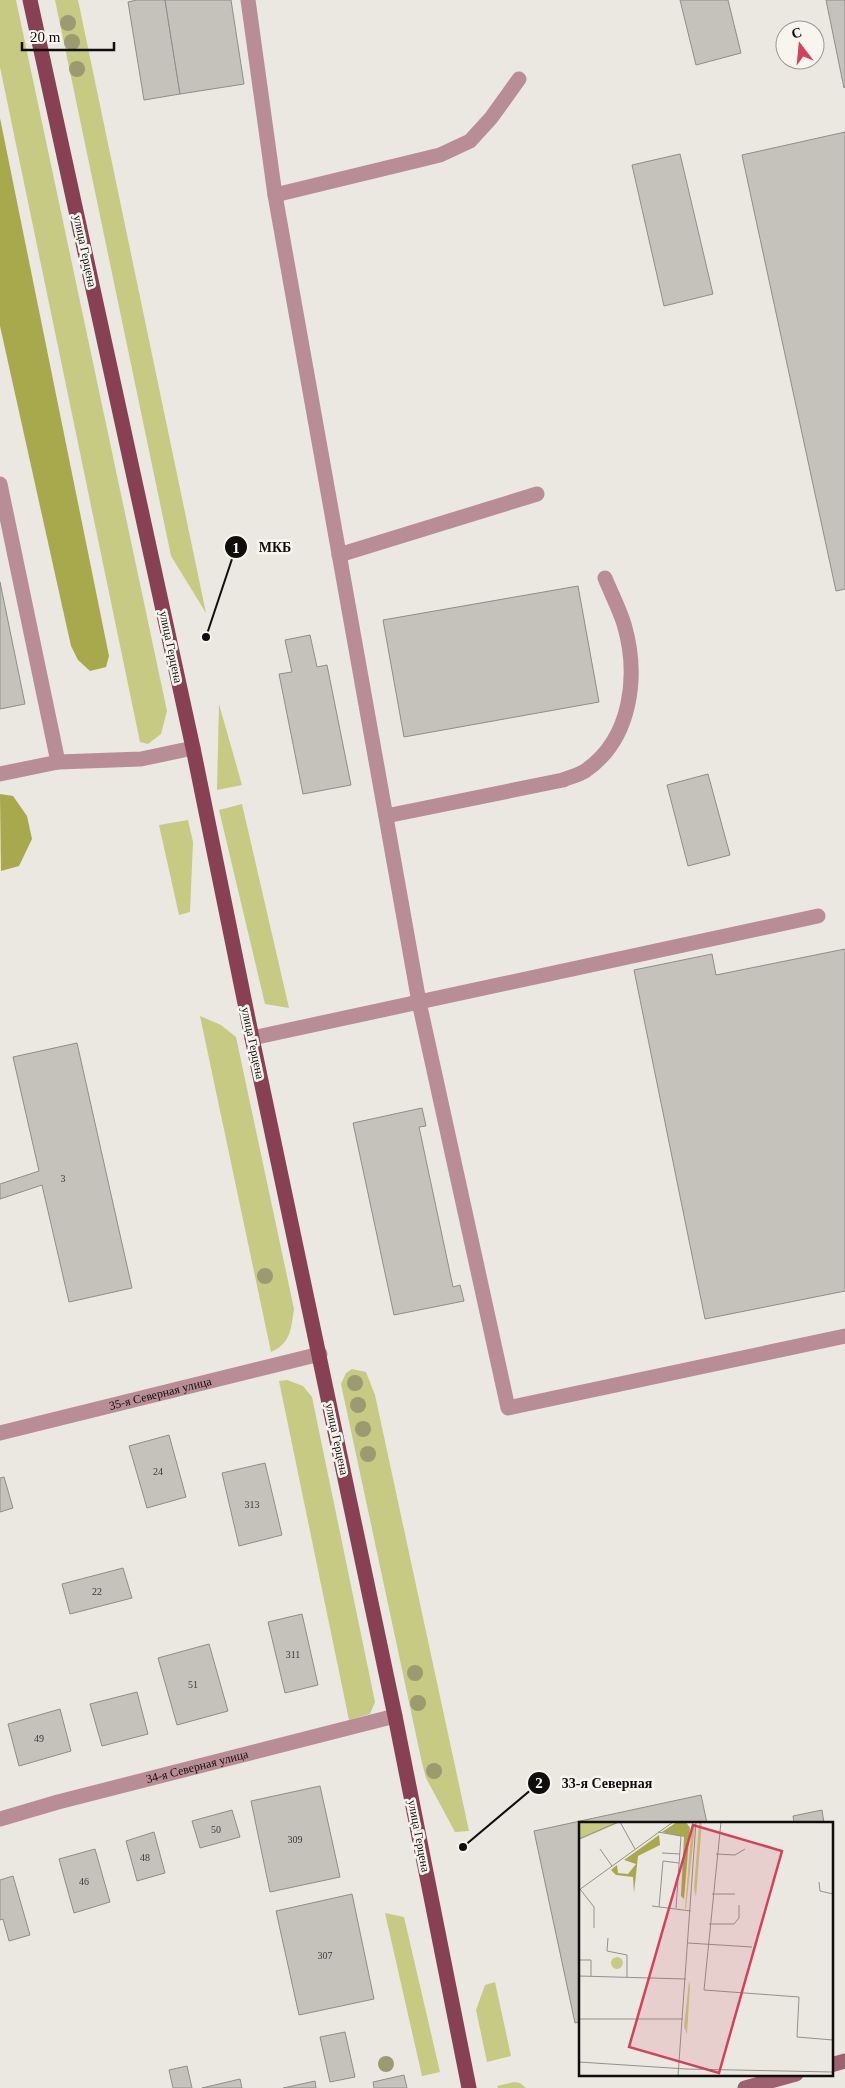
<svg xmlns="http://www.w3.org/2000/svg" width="845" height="2088" viewBox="0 0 845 2088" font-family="Georgia,serif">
<rect width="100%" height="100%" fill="#ebe8e1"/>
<g fill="#c7ca82">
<polygon points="0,0 16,0 167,711 161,734 148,744 140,742 0,67"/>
<polygon points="55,0 78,0 206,613 171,556"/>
<polygon points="219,704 242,785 217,790"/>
<polygon points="242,804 289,1008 265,1004 219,810"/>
<polygon points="188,820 193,842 190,912 179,915 159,825"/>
<path d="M 200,1016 L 221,1025 L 236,1037 L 294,1309 C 291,1329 291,1343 271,1352 Z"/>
<polygon points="352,1369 366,1372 375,1395 469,1831 455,1832 426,1778 422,1763 341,1384 346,1373"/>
<polygon points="287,1380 303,1386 312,1397 375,1702 370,1714 349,1720 279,1381"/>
<polygon points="385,1913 404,1917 440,2072 422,2076"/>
<polygon points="495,1982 511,2056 487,2062 476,2010 485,1985"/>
<polygon points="514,2082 520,2083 526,2088 498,2088 497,2086"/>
</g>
<g fill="#a7a94c">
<polygon points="0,118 109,656 106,667 90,671 78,660 71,646 0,326"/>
<polygon points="0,794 13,796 27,816 32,839 19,866 1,871"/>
</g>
<g fill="#c5c2bc" stroke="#908d88">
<polygon points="137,0 165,0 180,94 144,100 128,2"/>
<polygon points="165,0 231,0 244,84 180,94"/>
<polygon points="680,0 728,0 741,53 696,65"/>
<polygon points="826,0 845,0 845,87 844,88"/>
<polygon points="845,132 845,589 836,591 742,155"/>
<polygon points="680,154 713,294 664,306 632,165"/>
<polygon points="0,582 25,704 0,709"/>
<polygon points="578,586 599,702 404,737 383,620"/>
<polygon points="310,635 317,667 327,665 351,785 303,794 279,674 292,672 285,640"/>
<polygon points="708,774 730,855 688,866 667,785"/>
<polygon points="845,949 845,1291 705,1319 634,970 712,954 716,975"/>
<polygon points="77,1043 132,1288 69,1302 42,1185 0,1199 0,1184 39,1171 13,1057"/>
<polygon points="422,1108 426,1126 419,1127 453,1287 460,1285 464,1301 394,1315 353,1123"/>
<polygon points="169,1435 186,1497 147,1508 129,1446"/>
<polygon points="265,1463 282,1535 239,1546 222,1473"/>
<polygon points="4,1477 13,1508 0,1512 0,1478"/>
<polygon points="123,1568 132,1598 70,1614 62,1584"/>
<polygon points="302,1614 318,1685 285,1693 268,1622"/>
<polygon points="209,1644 228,1711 177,1725 158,1658"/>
<polygon points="137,1692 148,1734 102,1746 90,1704"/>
<polygon points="60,1709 71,1751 19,1766 8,1724"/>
<polygon points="320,1786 340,1877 270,1892 251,1801"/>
<polygon points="701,1795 707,1823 580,1823 580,2022 575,2023 534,1831"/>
<polygon points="232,1810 240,1837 200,1848 192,1821"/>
<polygon points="822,1810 824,1823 794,1823 793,1816"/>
<polygon points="154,1832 165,1873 137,1881 126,1841"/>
<polygon points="95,1849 110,1902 74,1913 59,1859"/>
<polygon points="13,1876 30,1935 9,1941 3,1919 0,1920 0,1880"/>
<polygon points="352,1894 374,1999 299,2015 276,1911"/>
<polygon points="345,2032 355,2077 330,2082 320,2037"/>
<polygon points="187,2066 192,2088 173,2088 169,2070"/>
<polygon points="404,2075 407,2088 374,2088 373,2082"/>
<polygon points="240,2079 242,2088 202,2088"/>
<polygon points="315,2081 316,2088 283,2088"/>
</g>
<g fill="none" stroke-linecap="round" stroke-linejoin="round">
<g stroke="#b88d96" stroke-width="15">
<polyline points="248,0 275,195 419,1002 508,1408 845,1336"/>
<polyline points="275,195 440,155 470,141 491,118 519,79"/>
<polyline points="0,484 58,762"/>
<polyline points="339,555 537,494"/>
<polyline points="0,774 58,762 141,759 193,748"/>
<path d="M 386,816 L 563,780 C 570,777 579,775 585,771 C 632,739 639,675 624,624 C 619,608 611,593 605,578"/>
<polyline points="252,1038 818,916"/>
</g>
<g stroke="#b88d96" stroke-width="15">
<path id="s1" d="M 0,1433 L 320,1354"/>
<path id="s2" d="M 0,1819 L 58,1802 L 395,1716"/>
</g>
<g stroke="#9d616f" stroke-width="15">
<polyline points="831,2065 845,2061"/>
<polyline points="745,2088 796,2074"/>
</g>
<polyline stroke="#884154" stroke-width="15" points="30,0 193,748 252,1038 395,1716 469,2088"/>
</g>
<g fill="#9b9a71">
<circle cx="68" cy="23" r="8"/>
<circle cx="72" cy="42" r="8"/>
<circle cx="77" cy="69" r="8"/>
<circle cx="265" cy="1276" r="8"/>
<circle cx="355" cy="1383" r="8"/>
<circle cx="358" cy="1405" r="8"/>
<circle cx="363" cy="1429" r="8"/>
<circle cx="368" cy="1454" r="8"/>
<circle cx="415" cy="1673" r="8"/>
<circle cx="418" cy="1703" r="8"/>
<circle cx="434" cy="1771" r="8"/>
<circle cx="386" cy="2064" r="8"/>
</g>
<g text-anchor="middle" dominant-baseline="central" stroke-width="5" stroke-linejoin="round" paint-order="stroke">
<g font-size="10" fill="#3c3b38">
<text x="63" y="1178">3</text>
<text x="158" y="1471">24</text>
<text x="252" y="1504">313</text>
<text x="97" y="1591">22</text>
<text x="293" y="1654">311</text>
<text x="193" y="1684">51</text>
<text x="39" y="1738">49</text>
<text x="216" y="1829">50</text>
<text x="295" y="1839">309</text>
<text x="145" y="1857">48</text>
<text x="84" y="1881">46</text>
<text x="325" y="1955">307</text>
</g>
<g font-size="12" fill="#0f0e0c" stroke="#f8f5ef">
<text transform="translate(85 251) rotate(78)">улица Герцена</text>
<text transform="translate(171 647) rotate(78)">улица Герцена</text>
<text transform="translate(253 1043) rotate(78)">улица Герцена</text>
<text stroke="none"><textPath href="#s1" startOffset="165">35-я Северная улица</textPath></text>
<text transform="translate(337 1439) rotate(78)">улица Герцена</text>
<text stroke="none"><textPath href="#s2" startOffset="204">34-я Северная улица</textPath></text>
<text transform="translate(419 1836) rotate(79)">улица Герцена</text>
</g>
</g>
<g transform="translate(579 1822)">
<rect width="254" height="254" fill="#ebe8e1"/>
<path d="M 0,0 L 42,0 L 0,18 ZM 113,0 L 116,3 L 107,87 L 106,86 ZM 120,0 L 123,0 L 117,75 L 115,67 ZM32 141a6 6 0 1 1 12 0a6 6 0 1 1-12 0ZM 110,159 L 111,163 L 108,212 L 105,205 Z" fill="#c7ca82"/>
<path d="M 98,0 L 107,0 L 111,6 L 105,77 L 102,74 L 105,15 L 83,10 ZM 80,13 L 81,23 L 59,34 L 55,71 L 54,55 L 37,53 L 32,48 L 38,43 L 39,51 L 49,52 L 57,42 L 45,38 Z" fill="#a7a94c"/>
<path fill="none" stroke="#93918c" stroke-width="1" d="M 41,0 L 56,27M 142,0 L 125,168 L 220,175 L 218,215 L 254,218M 79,10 L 102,14 L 97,86M 0,17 L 39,0M 21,27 L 33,44M 83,31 L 101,32M 137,32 L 156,33 L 166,27M 240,60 L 241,69 L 254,72M 1,67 L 15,85 L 15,106M 0,68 L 94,0M 133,72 L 156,72M 73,84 L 112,89M 80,85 L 84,39 L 100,41M 130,102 L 155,102 L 160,96 L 160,83M 29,116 L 28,129 L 48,133 L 48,155M 109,121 L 173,125M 0,138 L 12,138 L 12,154M 0,154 L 107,157M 0,197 L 104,197M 0,240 L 107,247 L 254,250M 99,254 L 117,0"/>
<path fill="#d2425d" fill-opacity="0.15" stroke="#d2425d" stroke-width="2.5" d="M 114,3 L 203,29 L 140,251 L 50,225 Z"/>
<rect width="254" height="254" fill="none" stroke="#0f0e0c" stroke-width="2.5"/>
</g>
<path fill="none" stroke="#0f0e0c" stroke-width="2" d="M206 637L236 547M463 1847L539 1783"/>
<g fill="#0f0e0c" stroke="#f8f5ef" stroke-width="2">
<circle cx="206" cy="637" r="5"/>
<circle cx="463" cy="1847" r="5"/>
<circle cx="236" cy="547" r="12"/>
<circle cx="539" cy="1783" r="12"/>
</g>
<g font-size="15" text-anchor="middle" font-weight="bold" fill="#fff">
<text x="236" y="553">1</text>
<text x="539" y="1788">2</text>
</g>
<g font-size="14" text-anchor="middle" font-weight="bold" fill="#0f0e0c" stroke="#f8f5ef" stroke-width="5" stroke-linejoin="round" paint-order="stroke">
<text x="275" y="552">МКБ</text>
<text x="607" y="1788">33-я Северная</text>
</g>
<g transform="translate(800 45) rotate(344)"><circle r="24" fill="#f8f5ef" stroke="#9b9994"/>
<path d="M0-4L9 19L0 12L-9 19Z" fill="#d2425d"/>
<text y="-8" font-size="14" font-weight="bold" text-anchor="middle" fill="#0f0e0c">С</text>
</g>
<path d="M22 42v8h92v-8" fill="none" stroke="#0f0e0c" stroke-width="2.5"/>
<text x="30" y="42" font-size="15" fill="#0f0e0c" stroke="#f8f5ef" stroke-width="4" paint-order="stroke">20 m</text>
</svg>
